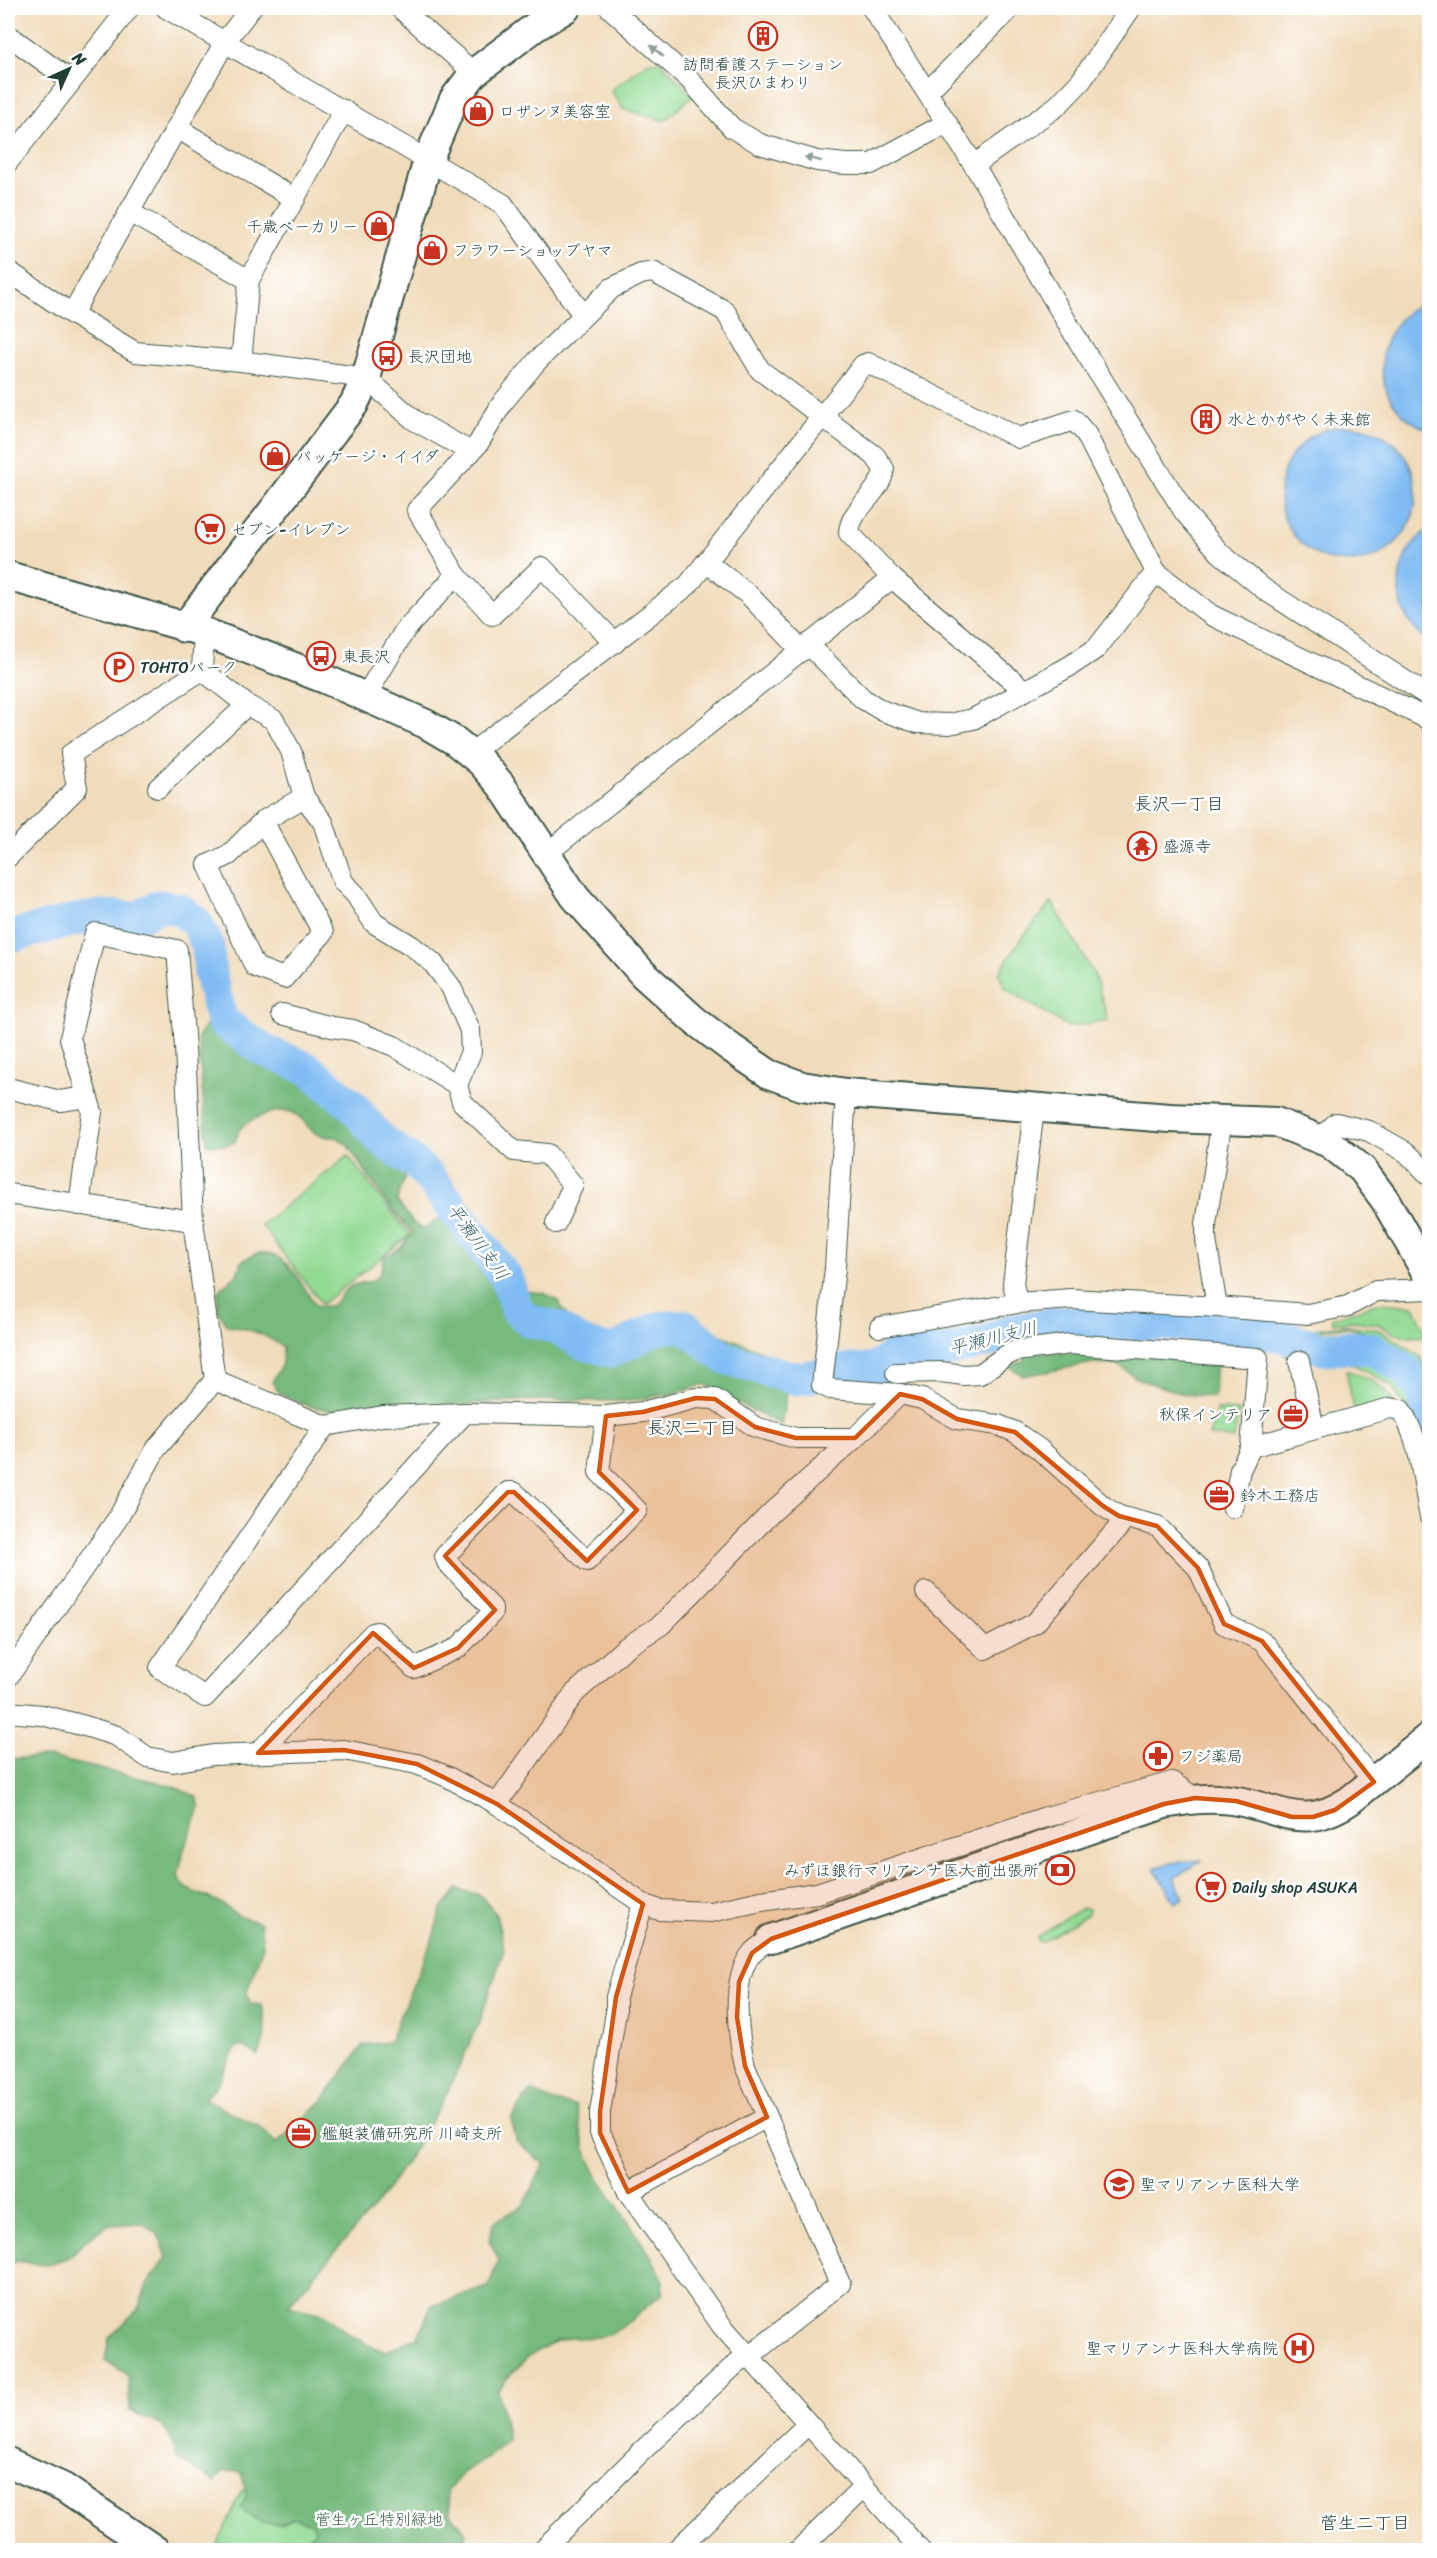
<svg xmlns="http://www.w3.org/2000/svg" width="1437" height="2558" viewBox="0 0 1437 2558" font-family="Sriracha,'Klee One',sans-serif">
<rect width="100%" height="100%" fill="#fff"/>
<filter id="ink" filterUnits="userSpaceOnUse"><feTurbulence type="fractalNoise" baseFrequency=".0167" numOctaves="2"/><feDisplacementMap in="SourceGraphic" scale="12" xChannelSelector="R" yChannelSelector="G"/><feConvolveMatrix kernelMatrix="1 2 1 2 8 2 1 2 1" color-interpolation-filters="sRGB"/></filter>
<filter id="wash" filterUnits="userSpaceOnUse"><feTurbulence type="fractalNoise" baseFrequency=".008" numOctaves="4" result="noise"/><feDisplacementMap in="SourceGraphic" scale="24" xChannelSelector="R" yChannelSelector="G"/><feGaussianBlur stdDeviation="1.35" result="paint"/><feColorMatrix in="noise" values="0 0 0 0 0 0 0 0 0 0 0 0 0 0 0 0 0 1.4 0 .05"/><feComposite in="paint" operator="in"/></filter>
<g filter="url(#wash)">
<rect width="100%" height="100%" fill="#f0dcbb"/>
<g fill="#93da94" stroke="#598c64" stroke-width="1.5">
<polygon points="660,61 693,96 664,121 623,109 611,90 647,63"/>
<polygon points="1052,902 1095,976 1108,1020 1068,1027 1005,988 999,973 1021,939"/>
<polygon points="348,1156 410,1235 322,1304 261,1225"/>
<polygon points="1379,1303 1414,1306 1427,1336 1409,1337 1393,1333 1378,1324 1353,1321 1333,1323 1332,1318"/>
<polygon points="1346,1325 1380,1330 1421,1357 1429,1375 1429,1404 1419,1375 1400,1360 1376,1346 1374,1335 1347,1327 1323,1329 1317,1336 1303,1336 1296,1331"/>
<polygon points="1327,1332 1346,1332 1369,1337 1371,1345 1336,1343 1316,1339"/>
<polygon points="1338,1351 1372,1355 1414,1383 1420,1394 1427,1444 1392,1386 1355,1365 1338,1360 1284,1355"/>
<path d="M 1346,1370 C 1368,1378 1382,1383 1394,1403 L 1354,1410 Z"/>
<polygon points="1217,1410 1239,1411 1234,1439 1209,1436"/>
<polygon points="1083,1907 1089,1909 1088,1914 1042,1942 1037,1941 1038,1936"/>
<polygon points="439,2485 402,2550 215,2550 242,2490"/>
</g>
<g fill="#76ba7e" stroke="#4a7c59" stroke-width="1.5">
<path d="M 234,1014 L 253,1036 L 301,1057 L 332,1077 L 364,1114 L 392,1131 L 408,1144 L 407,1169 L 397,1201 L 413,1223 L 424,1229 L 439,1218 L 451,1220 L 498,1275 L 523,1291 L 544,1293 L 558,1301 L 568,1317 L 589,1334 L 612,1336 L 633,1332 L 654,1319 L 676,1313 L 694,1324 L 781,1359 L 788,1386 L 781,1425 L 733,1401 L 705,1384 L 681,1392 L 628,1401 L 527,1400 L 458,1405 L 425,1403 L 403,1405 L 378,1404 L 333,1411 L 308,1406 L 280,1394 L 272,1382 L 282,1364 L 283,1347 C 264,1334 249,1328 227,1326 L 218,1310 L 218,1291 L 237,1274 L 241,1262 C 246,1259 253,1254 259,1253 C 286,1249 303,1287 316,1306 C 338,1309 334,1300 347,1289 C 361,1277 380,1291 384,1258 L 401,1248 L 412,1233 L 385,1200 L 348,1146 L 337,1137 C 303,1138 312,1120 291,1112 C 278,1107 249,1119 240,1129 C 238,1132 236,1139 235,1142 L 224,1145 L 207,1145 L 198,1038 L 209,1019 Z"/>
<polygon points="1025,1352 1216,1358 1214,1397 1184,1394 1138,1379 1120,1366 1094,1363 1023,1376 1009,1366 1025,1361"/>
<path d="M 48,1757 L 169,1785 L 196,1796 L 200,1808 L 183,1852 L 178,1876 L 185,1888 L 219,1902 L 239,1916 L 260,1923 L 263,1946 L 247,1992 L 250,2004 L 262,2005 C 266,2020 267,2042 257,2056 L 245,2047 L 236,2047 L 217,2085 L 204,2099 L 260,2127 L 276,2144 L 321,2102 L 363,2045 L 389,2042 L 434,1935 L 440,1912 L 457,1889 L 480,1895 L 496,1914 L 504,1949 L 481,2018 L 448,2091 L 414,2150 L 380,2200 L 288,2306 L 324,2314 L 351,2336 L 385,2352 L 418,2337 L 431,2306 L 488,2287 L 499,2260 L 489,2240 L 494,2222 L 523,2206 L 544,2164 L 517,2142 L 511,2120 L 530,2091 L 554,2102 L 576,2106 L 585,2150 L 599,2178 L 652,2258 L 663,2279 L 662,2294 C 649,2304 624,2328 611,2334 C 597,2339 585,2337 570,2338 C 541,2342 513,2368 498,2391 L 508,2440 L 491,2455 L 464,2472 L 447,2491 L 451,2514 L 466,2533 L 462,2550 L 294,2550 L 315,2531 L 312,2523 L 294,2518 C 276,2529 257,2524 241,2508 L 246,2496 L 242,2472 L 223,2471 L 215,2482 L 177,2458 C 169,2423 160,2425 130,2411 L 128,2375 L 105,2360 L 109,2338 L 138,2309 L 147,2285 L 167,2256 L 157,2233 L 142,2223 L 108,2225 L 87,2239 L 69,2257 L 46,2265 L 16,2261 L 8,2267 L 8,1759 Z"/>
</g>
<g fill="#80bcf3" stroke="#507c94" stroke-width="1.5">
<path d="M 1429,300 L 1430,300 L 1429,430 C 1366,408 1367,324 1429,300 Z"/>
<circle cx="1348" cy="494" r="68"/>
<path d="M 1429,529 L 1429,642 C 1389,615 1389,556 1429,529 Z"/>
<polygon points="1203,1860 1174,1878 1184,1898 1175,1903 1154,1868 1170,1863"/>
</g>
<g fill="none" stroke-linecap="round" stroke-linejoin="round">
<polyline stroke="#80bcf3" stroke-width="33" points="8,937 75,920 102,916 137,918 159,906 179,909 196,922 208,946 210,974 222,1021 263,1050 307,1068 352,1105 380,1139 417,1165 433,1182 506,1277 517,1310 530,1321 557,1328 584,1344 612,1351 658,1328 684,1326 725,1358 798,1379 834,1371 876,1369 895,1354 947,1351 989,1341 1008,1331 1065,1322 1183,1325 1278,1335 1324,1349 1345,1347 1372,1349 1406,1370 1422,1390 1430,1423"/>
</g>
</g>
<g filter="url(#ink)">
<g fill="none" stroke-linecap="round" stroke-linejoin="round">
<g stroke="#3e5548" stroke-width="22">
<g id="street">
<polyline points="166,8 503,204 583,315"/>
<polyline points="400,8 474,73"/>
<polyline points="610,8 689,79 732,128 760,144 817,161 845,164 871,164 947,123"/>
<polyline points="872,8 974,165 1074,334 1185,513 1220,553 1265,590 1430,697"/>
<polyline points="8,35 71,81"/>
<polyline points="927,92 1011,8"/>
<polyline points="177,128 295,199"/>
<polyline points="8,162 129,8"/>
<polyline points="974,165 1057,106 1081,81 1131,8"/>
<polyline points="129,212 249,280"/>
<polyline points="8,271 72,314 135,352 241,361 366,378 414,420 471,452"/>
<polyline points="72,314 226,40 251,8"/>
<polyline points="241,361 249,280 344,110"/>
<polyline points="706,562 749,595 802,651"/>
<polyline points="456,575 492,615 542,567 615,643"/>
<polyline points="808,644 863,699 883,711 918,723 949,724 973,719 1070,666 1097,648 1156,572"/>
<polyline points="202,670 247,705 274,720 291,751 304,797 263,821 229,855 208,865 255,967 284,978 323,933 263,821"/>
<path d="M 365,697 L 405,630 L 456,575 L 417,510 L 478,444 L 503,402 L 537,361 L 612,288 L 641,274 L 653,272 L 725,311 L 760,370 L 875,456 L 884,469 C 881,494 850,508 849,533 L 892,578 L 1025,691"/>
<polyline points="470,754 688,585 863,365 868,363 1019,438 1074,420 1086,434 1156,572 1211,615 1430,720"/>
<polyline points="158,788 247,705"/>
<polyline points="304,797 323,822 343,882 355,894 374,923 412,946 432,962 451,987 470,1030 471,1052 457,1085 462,1102 514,1151 547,1154 573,1185 556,1223"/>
<polyline points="546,854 892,578"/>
<polyline points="8,857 77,788 71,754 202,670 204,632"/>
<polyline points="282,1014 332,1027 353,1030 394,1046 457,1085"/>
<polyline points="8,1088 60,1101 87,1097"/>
<polyline points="846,1093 835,1268 822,1385 830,1389 900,1394 922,1399 957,1419 998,1425 1015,1432 1039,1449 1103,1506 1119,1516 1157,1526 1198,1568 1224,1624 1262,1641 1374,1782"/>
<polyline points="1034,1109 1013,1284 1018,1303 1071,1299 1217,1307"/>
<polyline points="1220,1120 1220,1132 1206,1224 1206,1240 1217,1307 1308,1314 1348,1306 1376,1291 1430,1289"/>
<polyline points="1320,1139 1336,1123 1369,1131 1406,1152 1430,1176"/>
<polyline points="8,1194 193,1221"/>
<polyline points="880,1327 1018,1303"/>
<polyline points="1299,1361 1314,1428"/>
<polyline points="896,1373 941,1372 964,1375 980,1374 1005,1356 1016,1351 1070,1344 1258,1358 1251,1447"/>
<polyline points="215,1380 325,1426 383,1416 465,1413 606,1416 643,1412 696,1398 715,1399 755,1427 796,1438 855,1438"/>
<polyline points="325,1426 160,1668 205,1697 465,1413"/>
<path d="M 1233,1508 L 1240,1470 L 1251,1447 L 1390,1408 L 1401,1410 C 1422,1443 1422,1480 1430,1517"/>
<polyline points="926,1592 985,1649 1035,1623 1119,1527 1119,1516"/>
<polyline points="8,1677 118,1518 156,1449 215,1380 193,1221 185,1047 177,950 95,933 70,1038 92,1112 79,1205"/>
<polyline points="8,1712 42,1715 85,1726 117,1736 147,1757 173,1762 213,1755 344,1750 417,1764 448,1777 497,1804 643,1904 659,1910 711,1912 761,1901 817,1893 1043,1818 1172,1782 1195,1798"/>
<polyline points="258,1753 373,1633 377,1632 414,1668 458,1648 492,1613 492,1608 447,1562 445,1556 508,1492 514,1492 587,1561 637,1510 599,1472 606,1416"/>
<polyline points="497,1804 575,1693 625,1648 661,1625 772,1512 855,1438 900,1394"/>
<polyline points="643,1904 616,1997 616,2012 600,2112 600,2133 628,2192 722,2326 920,2550"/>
<polyline points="628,2192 767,2117"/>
<path d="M 542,2550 L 642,2451 L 737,2363 L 750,2356 L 840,2284 L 745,2066 C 738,2035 730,1979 752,1953 C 757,1947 765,1943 771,1939"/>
<polyline points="676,2550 808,2424"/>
<polyline points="799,2550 864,2487"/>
</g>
</g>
<g stroke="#3e5548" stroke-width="32">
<g id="secondary">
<polyline points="8,576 204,632 325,679 426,724 455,741 481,762 501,785 575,897 643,974 694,1020 731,1048 769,1074 802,1086 846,1093 1170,1118 1276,1122 1329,1143 1362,1169 1385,1200 1430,1279"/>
<polyline points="184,628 354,404 366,378 428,160 454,99 474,73 535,27 566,8"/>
<path d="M 771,1939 L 1164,1804 C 1188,1800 1213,1796 1238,1801 C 1284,1810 1303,1831 1349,1801 L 1430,1736"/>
<polyline points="8,2462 64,2488 155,2550"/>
</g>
</g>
<use href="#street" stroke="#fff" stroke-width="20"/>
<use href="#secondary" stroke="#fff" stroke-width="28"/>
</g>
<defs><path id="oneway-solid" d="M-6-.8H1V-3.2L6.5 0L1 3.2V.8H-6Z" transform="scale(1.5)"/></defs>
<g fill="#8f9e9a">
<use href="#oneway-solid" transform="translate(657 51) rotate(-139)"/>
<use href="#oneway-solid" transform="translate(813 159) rotate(-166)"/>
</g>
</g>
<path fill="#d45610" fill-opacity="0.2" stroke="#d45610" stroke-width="4.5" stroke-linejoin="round" d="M 900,1394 L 922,1399 L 957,1419 L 1015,1432 L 1103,1506 L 1119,1516 L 1157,1526 L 1198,1568 L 1224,1624 L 1262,1641 L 1374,1782 L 1335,1810 L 1313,1817 L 1292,1817 L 1236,1801 L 1195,1798 L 1164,1804 L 771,1939 L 752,1953 L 739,1982 L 737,2017 L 745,2066 L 767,2117 L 628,2192 L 600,2133 L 600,2112 L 616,1997 L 643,1904 L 497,1804 L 417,1764 L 344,1750 L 258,1753 L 373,1633 L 414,1668 L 458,1648 L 495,1610 L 445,1556 L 508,1492 L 514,1492 L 587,1561 L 637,1510 L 599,1472 L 606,1416 L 643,1412 L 696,1398 L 715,1399 L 755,1427 L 796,1438 L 855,1438 Z"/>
<defs>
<g id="building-ring" transform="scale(1.5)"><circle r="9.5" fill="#fff" stroke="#c8321e" stroke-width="1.5"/><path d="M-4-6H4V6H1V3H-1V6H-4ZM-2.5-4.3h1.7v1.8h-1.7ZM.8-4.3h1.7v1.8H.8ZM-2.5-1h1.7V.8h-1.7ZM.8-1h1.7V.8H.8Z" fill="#c8321e"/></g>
<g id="shop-ring" transform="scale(1.5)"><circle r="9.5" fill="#fff" stroke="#c8321e" stroke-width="1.5"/><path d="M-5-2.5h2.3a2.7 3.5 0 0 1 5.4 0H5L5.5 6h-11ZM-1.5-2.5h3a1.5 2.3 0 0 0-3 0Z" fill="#c8321e"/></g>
<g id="bus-ring" transform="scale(1.5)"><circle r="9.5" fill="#fff" stroke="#c8321e" stroke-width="1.5"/><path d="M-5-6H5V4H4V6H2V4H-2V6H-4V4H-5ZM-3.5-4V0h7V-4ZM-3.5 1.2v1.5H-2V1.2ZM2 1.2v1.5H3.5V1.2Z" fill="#c8321e"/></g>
<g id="supermarket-ring" transform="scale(1.5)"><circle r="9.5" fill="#fff" stroke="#c8321e" stroke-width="1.5"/><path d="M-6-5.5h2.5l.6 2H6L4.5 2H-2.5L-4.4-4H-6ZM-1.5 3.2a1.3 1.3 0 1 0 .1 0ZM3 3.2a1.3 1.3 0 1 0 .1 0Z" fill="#c8321e"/></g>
<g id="parking-ring" transform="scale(1.5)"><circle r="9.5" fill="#fff" stroke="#c8321e" stroke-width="1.5"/><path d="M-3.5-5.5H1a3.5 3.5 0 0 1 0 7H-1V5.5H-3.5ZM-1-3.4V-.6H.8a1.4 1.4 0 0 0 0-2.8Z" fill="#c8321e"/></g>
<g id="temple-ring" transform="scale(1.5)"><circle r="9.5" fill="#fff" stroke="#c8321e" stroke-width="1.5"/><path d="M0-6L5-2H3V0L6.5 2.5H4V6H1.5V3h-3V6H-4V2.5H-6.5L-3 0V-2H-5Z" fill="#c8321e"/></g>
<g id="office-ring" transform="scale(1.5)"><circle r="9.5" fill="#fff" stroke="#c8321e" stroke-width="1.5"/><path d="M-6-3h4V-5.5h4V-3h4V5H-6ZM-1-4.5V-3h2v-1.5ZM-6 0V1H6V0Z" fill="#c8321e"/></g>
<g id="pharmacy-ring" transform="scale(1.5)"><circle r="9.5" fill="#fff" stroke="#c8321e" stroke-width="1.5"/><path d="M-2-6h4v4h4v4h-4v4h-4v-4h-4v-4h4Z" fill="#c8321e"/></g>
<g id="bank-ring" transform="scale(1.5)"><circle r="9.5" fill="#fff" stroke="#c8321e" stroke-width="1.5"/><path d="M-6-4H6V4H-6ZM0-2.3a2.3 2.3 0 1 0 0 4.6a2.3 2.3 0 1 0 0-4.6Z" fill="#c8321e"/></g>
<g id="university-ring" transform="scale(1.5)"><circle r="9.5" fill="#fff" stroke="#c8321e" stroke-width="1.5"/><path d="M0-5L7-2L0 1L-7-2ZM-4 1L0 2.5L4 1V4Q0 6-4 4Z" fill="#c8321e"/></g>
<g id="hospital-ring" transform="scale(1.5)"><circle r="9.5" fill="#fff" stroke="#c8321e" stroke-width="1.5"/><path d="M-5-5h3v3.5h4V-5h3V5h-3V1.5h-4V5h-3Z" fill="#c8321e"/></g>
</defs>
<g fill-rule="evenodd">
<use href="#building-ring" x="763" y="36"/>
<use href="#shop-ring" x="478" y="111"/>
<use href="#shop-ring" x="379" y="226"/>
<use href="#shop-ring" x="432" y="250"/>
<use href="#bus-ring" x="387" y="356"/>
<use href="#building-ring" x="1206" y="419"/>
<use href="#shop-ring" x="275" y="456"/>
<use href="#supermarket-ring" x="210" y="529"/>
<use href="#bus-ring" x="321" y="656"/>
<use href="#parking-ring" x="119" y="667"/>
<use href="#temple-ring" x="1142" y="846"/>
<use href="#office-ring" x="1293" y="1414"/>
<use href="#office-ring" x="1219" y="1495"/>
<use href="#pharmacy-ring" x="1158" y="1756"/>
<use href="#bank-ring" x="1060" y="1870"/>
<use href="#supermarket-ring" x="1211" y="1887"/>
<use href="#office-ring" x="301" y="2133"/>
<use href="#university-ring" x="1119" y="2184"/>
<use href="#hospital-ring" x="1299" y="2348"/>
</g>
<g text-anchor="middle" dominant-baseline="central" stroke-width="5" stroke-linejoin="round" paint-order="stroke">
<g font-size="16" fill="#1f3d34" stroke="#fff" text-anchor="start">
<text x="763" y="64" text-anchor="middle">訪問看護ステーション<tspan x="763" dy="18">長沢ひまわり</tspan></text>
<text x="499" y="111">ロザンヌ美容室</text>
<text x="358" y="226" text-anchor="end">千歳ベーカリー</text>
<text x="453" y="250">フラワーショップヤマ</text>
<text x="408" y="356">長沢団地</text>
<text x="1227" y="419">水とかがやく未来館</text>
<text x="296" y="456">パッケージ・イイダ</text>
<text x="231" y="529">セブン-イレブン</text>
<text x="342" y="656">東長沢</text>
<text x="140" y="667">TOHTOパーク</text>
<text x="1163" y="846">盛源寺</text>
<text x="1272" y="1414" text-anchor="end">秋保インテリア</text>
<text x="1240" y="1495">鈴木工務店</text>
<text x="1179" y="1756">フジ薬局</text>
<text x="1039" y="1870" text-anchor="end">みずほ銀行マリアンナ医大前出張所</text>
<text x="1232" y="1887">Daily shop ASUKA</text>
<text x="322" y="2133">艦艇装備研究所 川崎支所</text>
<text x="1140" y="2184">聖マリアンナ医科大学</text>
<text x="1278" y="2348" text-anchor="end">聖マリアンナ医科大学病院</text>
</g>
<g font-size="16" fill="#3c644c" stroke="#fff">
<text x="379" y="2519">菅生ヶ丘特別緑地</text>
</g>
<g font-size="18" fill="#1f3d34" stroke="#fff">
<text x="1179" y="804">長沢一丁目</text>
<text x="692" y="1428">長沢二丁目</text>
<text x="1365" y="2523">菅生二丁目</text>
</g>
<g font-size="18" font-style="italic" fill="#3c636d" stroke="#fff">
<text transform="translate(478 1242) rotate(54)">平瀬川支川</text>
<text transform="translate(993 1338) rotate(-14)">平瀬川支川</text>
</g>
</g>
<rect width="1437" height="2558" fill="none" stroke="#fff" stroke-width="30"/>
<g transform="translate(69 69) rotate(45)" stroke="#ffffff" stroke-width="4.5" paint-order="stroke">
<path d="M0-4.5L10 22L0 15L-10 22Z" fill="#1f3d34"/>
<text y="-9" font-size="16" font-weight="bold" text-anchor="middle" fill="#1f3d34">N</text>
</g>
</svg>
